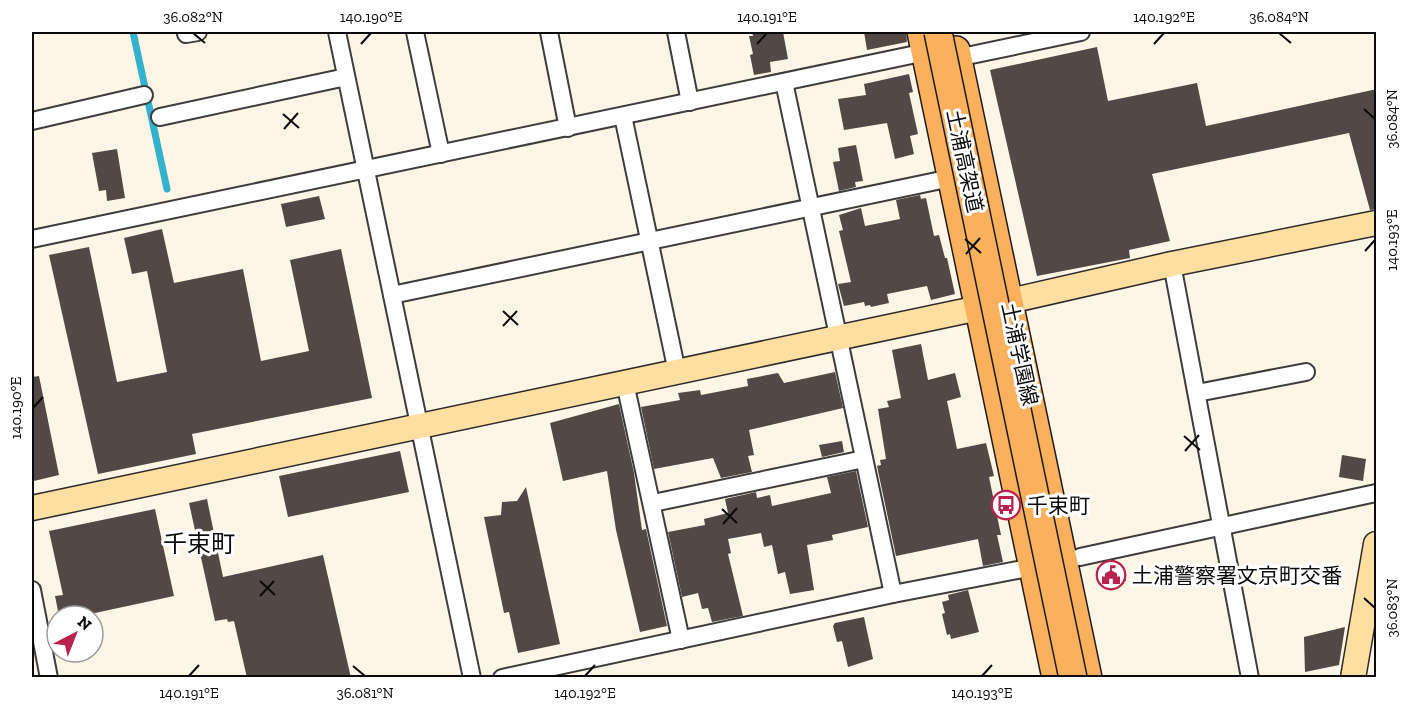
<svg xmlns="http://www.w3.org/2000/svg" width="1408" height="709" viewBox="0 0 1408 709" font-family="'Zilla Slab','Noto Sans JP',serif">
<rect width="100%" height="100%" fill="#fff5e6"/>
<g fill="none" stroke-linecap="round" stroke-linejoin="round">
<polyline stroke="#32b2cd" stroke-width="7" points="133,32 167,189"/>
</g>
<g fill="#524846">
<polygon points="752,32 783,32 788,59 770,62 771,72 754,75 750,55 753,54 749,36 753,36"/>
<polygon points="864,32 906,32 907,42 867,50"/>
<polygon points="1097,47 1108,101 1197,83 1206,126 1377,89 1377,209 1370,210 1349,133 1152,174 1170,241 1129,250 1130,258 1037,276 990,70"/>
<polygon points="909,74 913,92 909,93 918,134 910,136 914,154 895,159 887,123 844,130 838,99 866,95 864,84"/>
<polygon points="856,145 863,181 855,182 856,187 839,191 833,162 840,161 838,148"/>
<polygon points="117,149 125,198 107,201 106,190 99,191 92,153"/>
<polygon points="920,195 921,199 926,198 934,236 939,235 945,258 947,258 955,294 931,300 927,286 887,294 889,303 871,307 870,305 865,306 864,302 844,306 838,284 851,282 839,231 843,230 839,215 861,208 865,226 900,219 896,200"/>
<polygon points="319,196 325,219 286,227 281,204"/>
<polygon points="162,229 174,283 243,269 261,361 309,351 290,260 341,249 372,398 192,434 196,454 98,474 49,255 89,247 117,382 167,372 147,271 132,274 124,238"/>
<polygon points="921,344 928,380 955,373 961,397 947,401 957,449 986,443 994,476 989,477 1001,535 997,535 1003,562 983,566 978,539 896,556 877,466 881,465 880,460 886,459 878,409 889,407 887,401 901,398 892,350"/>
<polygon points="835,372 843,408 749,430 754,455 748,456 752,472 721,478 713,458 654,469 641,407 680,400 678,393 700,390 701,395 748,386 747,379 778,373 784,383"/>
<polygon points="39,376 59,475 34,481 32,470 32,377"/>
<polygon points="619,404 634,473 642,530 646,529 667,626 640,632 616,530 607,471 563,481 550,423"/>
<polygon points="842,441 844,452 822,457 819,445"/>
<polygon points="400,451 409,492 288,517 279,476"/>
<polygon points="1342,455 1366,459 1363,481 1339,477"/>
<polygon points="856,471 868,527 832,535 833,540 807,545 814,590 790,594 785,572 778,574 772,545 764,547 761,533 728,539 731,553 728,554 743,616 712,622 708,608 702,609 698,593 682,597 668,532 705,525 704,519 728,513 725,499 756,492 757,498 770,495 772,506 831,493 827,477"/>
<polygon points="526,487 560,644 518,653 509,612 504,613 484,517 501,515 502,502 517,501"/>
<polygon points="207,499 223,577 323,555 351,678 247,678 234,621 228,622 227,619 215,621 189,503"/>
<polygon points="155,509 174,596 81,616 59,616 55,596 63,595 49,531"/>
<polygon points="1121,563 1126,581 1102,586 1097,568"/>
<polygon points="968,590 979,632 951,639 950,634 947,635 942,614 945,613 942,602 949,600 948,595"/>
<polygon points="864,617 873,659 848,667 842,641 837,642 833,626 835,623"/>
<polygon points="1345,627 1339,665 1305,672 1304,637"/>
</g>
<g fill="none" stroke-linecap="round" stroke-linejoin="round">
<g stroke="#3d3d3d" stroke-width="20">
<g id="street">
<polyline points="337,32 472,678"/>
<polyline points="415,32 441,154"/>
<polyline points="549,32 568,128"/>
<polyline points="676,32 690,102"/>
<polyline points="186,34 198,32"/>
<polyline points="784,82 893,594"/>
<polyline points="623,116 677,372"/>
<polyline points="160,117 346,77"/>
<polyline points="32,121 144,95"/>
<polyline points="32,239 926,52 957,58 1081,32"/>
<polyline points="1172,264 1250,678"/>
<polyline points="392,295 951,178"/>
<polyline points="625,383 681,640"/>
<polyline points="1197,393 1306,372"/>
<polyline points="653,503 864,459"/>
<polyline points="1080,557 1376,493"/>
<polyline points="32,590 49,678"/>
<polyline points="502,678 893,594 1033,567"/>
</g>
</g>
<g stroke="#2c2c2c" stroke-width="27">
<g id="secondary">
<polyline points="32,508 979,308 1172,264 1376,223"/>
<polyline points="1353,678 1376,544"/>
</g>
</g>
<g stroke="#1b1b1b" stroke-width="30">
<g id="primary">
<polyline points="921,32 1056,678"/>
<polyline points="956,50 1088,678"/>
</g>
</g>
<use href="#street" stroke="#fff" stroke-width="16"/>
<use href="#secondary" stroke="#ffdfa1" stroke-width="24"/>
<use href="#primary" stroke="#fab05c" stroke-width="27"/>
<g stroke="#1b1b1b" stroke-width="30" stroke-linecap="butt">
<polyline id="primary-bridge" points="938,32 1073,678"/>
</g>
<use href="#primary-bridge" stroke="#fab05c" stroke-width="27"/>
</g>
<path fill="none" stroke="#0a0a0a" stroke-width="2" d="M 193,33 L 205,43M 1279,33 L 1291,43M 361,44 L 371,33M 757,44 L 767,33M 1154,44 L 1164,33M 1364,109 L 1375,119M 283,114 L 299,128M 284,129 L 298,113M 965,239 L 981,253M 1365,251 L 1375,240M 966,254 L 980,238M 503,311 L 518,325M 503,326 L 517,311M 33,408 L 43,397M 1184,436 L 1200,450M 1185,451 L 1199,435M 722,509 L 737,523M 723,524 L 737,508M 260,581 L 275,595M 260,596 L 274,581M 1364,598 L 1375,608M 353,666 L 365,676M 189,676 L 199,665M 585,676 L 595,665M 982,676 L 992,665"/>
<defs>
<g id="bus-ring" transform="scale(1.5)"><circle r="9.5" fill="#fff" stroke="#b9224c" stroke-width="1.5"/><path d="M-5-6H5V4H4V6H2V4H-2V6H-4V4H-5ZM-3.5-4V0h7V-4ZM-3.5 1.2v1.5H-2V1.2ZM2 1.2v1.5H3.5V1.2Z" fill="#b9224c"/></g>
<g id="civic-ring" transform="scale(1.5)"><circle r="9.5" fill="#fff" stroke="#b9224c" stroke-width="1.5"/><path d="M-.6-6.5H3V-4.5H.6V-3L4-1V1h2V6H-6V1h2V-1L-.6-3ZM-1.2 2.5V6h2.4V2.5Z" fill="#b9224c"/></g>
</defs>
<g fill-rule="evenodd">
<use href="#bus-ring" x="1006" y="505"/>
<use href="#civic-ring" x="1111" y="575"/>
</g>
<g text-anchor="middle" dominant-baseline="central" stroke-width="6" stroke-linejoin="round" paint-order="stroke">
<g font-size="21" fill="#0a0a0a" stroke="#fff">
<text transform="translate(965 161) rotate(78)">土浦高架道</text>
<text transform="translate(1020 354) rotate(78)">土浦学園線</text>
</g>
<g font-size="21" fill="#0a0a0a" stroke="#fff" text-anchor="start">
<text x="1027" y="505">千束町</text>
<text x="1132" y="575">土浦警察署文京町交番</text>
</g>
<g font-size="24" fill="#0a0a0a" stroke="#fff">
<text x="199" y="543">千束町</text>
</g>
</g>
<rect width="1408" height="709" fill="none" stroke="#ffffff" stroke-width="66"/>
<g transform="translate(75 634) rotate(42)"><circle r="28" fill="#ffffff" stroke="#9d9d9d" stroke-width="1.5"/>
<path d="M0-4.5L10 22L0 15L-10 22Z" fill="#b9224c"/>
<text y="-9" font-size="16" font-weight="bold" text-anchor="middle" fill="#0a0a0a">N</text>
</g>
<rect x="33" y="33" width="1342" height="643" fill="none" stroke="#0a0a0a" stroke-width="2"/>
<g font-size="15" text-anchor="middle" fill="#0a0a0a">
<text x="193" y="22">36.082°N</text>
<text x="371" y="22">140.190°E</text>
<text x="767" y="22">140.191°E</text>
<text x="1164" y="22">140.192°E</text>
<text x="1279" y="22">36.084°N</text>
<text transform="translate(1392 119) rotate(-90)" y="5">36.084°N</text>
<text transform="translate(1392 240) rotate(-90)" y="5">140.193°E</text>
<text transform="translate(16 408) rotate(-90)" y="5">140.190°E</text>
<text transform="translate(1392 608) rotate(-90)" y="5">36.083°N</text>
<text x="189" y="698">140.191°E</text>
<text x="365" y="698">36.081°N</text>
<text x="585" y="698">140.192°E</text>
<text x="982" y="698">140.193°E</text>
</g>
</svg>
